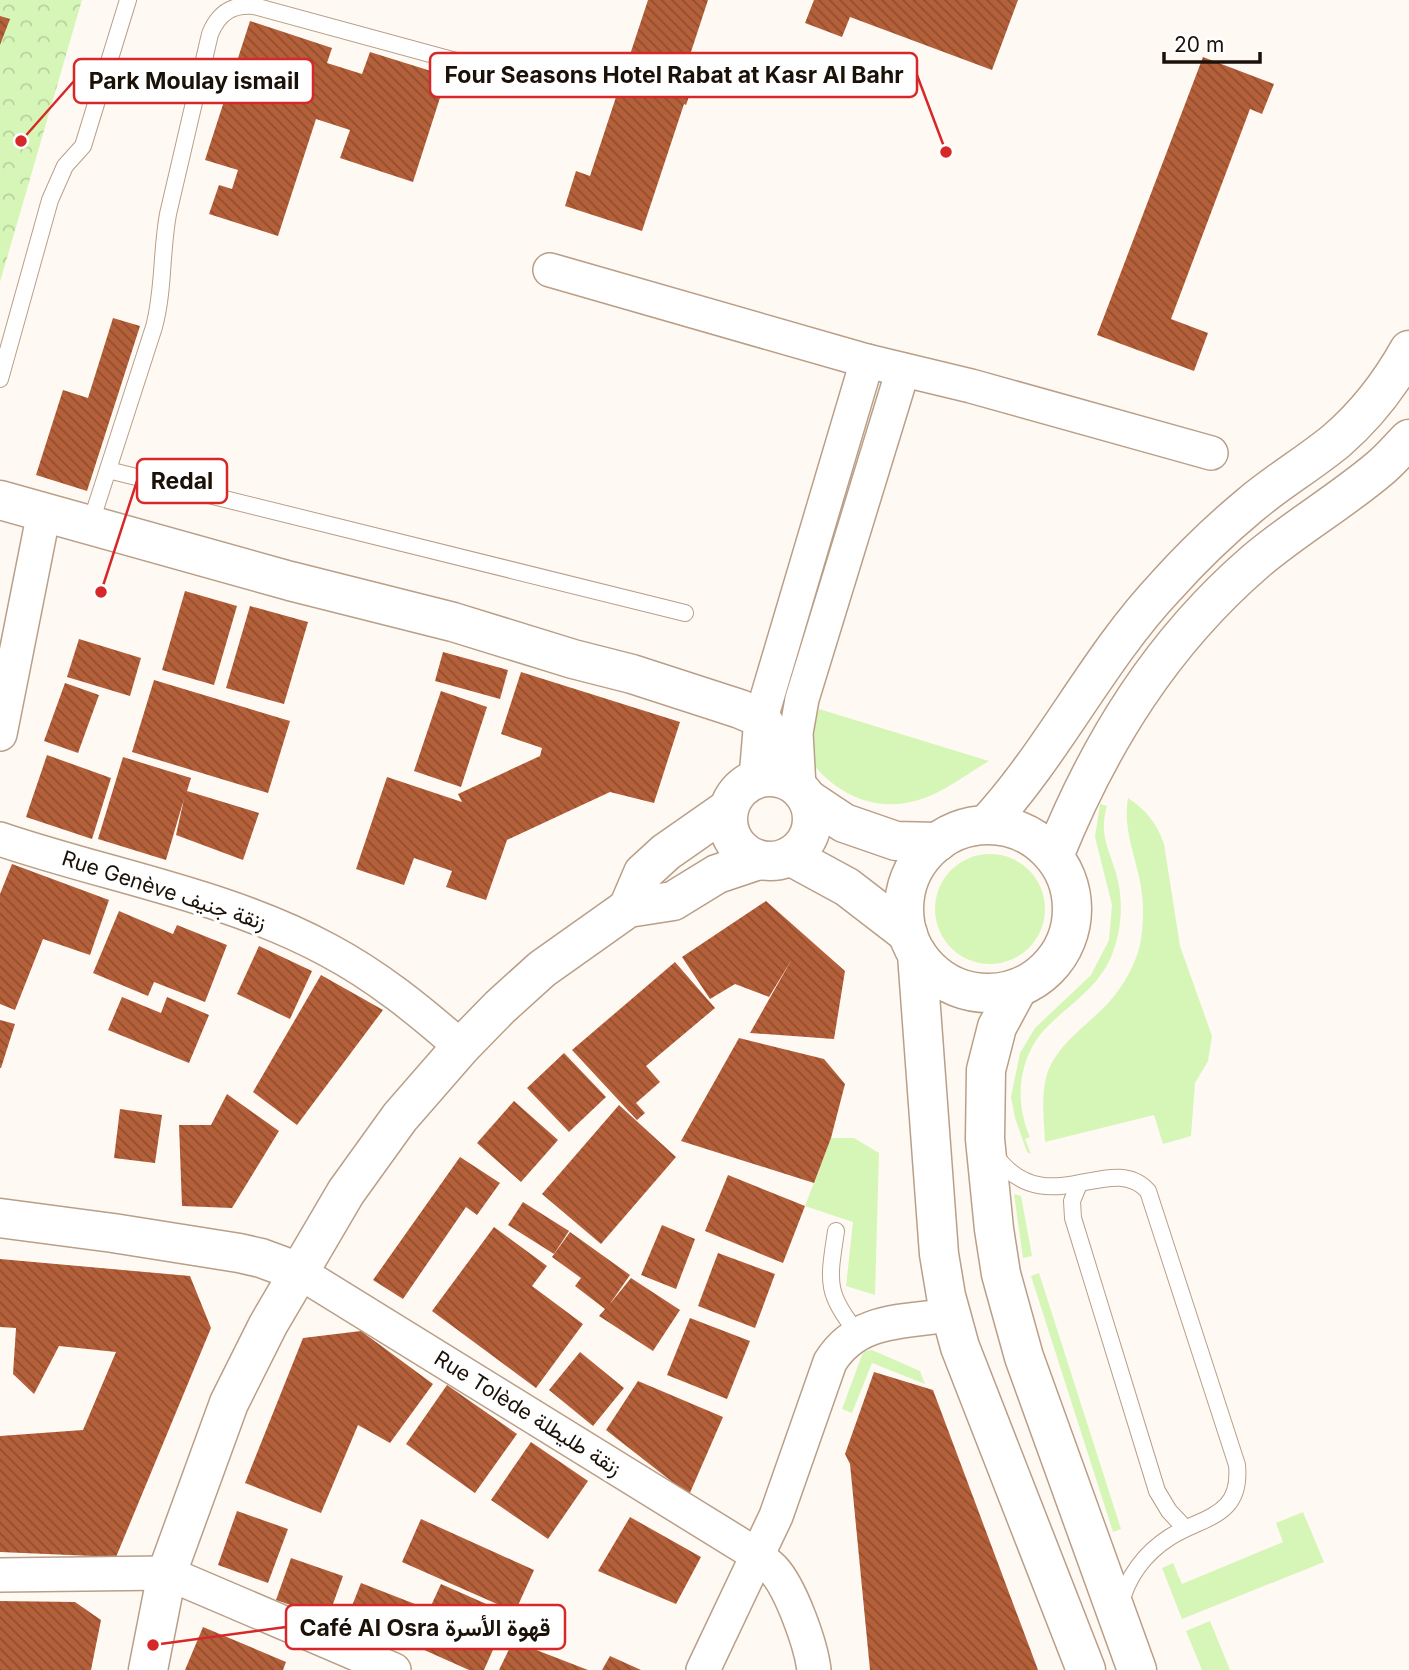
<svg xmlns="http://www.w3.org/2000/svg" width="1409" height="1670" viewBox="0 0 1409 1670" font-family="Inter,Vazirmatn,sans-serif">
<defs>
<pattern id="park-crowns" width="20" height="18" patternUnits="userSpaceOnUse" patternTransform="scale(1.75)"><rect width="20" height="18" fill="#d6f6b8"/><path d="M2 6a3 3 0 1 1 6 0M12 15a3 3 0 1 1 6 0" fill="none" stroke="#b7d29d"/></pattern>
<pattern id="building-back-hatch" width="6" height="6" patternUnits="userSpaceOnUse" patternTransform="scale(1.75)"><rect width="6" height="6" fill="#b4603a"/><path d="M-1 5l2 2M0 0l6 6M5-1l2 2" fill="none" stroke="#924e2f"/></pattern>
</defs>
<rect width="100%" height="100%" fill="#fff9f4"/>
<g fill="#d6f6b8">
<path d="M 819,709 L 989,761 C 970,772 952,786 932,795 C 882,817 838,798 807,757 Z"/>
<path d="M 1128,798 C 1146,810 1157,823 1164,844 L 1180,946 L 1212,1036 L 1208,1061 L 1195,1083 L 1191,1136 L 1163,1144 L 1154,1115 L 1045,1142 C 1044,1121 1041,1098 1046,1078 C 1055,1044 1088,1026 1110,1001 C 1124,985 1135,965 1140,945 C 1144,924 1144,902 1140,881 C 1134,852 1123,828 1128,798 Z"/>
<path d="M 1100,804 L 1107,806 C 1099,834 1108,847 1116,873 C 1124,900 1122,931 1111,957 C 1098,987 1073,1002 1050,1024 C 1019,1053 1013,1099 1030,1137 L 1025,1139 L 1031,1154 L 1027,1152 L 1015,1118 L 1011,1097 L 1020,1053 L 1035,1028 L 1091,975 L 1109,940 L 1112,905 L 1095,837 Z"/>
<circle cx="990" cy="909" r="55"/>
<polygon points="831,1138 854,1138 879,1153 875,1295 846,1286 853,1222 805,1206"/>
<polygon points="1014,1194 1021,1196 1032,1256 1023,1258"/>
<polygon points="1039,1273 1121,1529 1113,1532 1031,1276"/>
<polygon points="872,1350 920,1371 925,1384 872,1363 852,1413 842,1409 862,1355 866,1351"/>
<polygon points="1303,1512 1324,1562 1182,1619 1162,1568 1173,1563 1182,1584 1283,1542 1276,1523"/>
<polygon points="1210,1621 1230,1670 1202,1670 1186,1631"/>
</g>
<polygon fill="url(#park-crowns)" points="0,0 82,0 0,282"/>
<g fill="url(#building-back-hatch)">
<polygon points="648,0 708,0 688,61 700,65 686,105 684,104 642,231 565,206 576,171 590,176"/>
<polygon points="814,0 1018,0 992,70 850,17 842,37 805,23"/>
<polygon points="0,16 10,19 0,45"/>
<polygon points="250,21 332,48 327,63 362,74 370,52 447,76 413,182 340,158 350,130 316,119 278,236 209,214 219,185 232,189 238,170 205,160"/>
<polygon points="1203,57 1274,84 1262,114 1250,109 1171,319 1208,333 1194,371 1097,335"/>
<polygon points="113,318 140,326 87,491 36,475 63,390 88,398"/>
<polygon points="185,591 237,606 214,685 162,670"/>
<polygon points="250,606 308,622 284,704 226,688"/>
<polygon points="79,639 141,658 130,696 67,677"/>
<polygon points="443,652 508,670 500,699 435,681"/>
<polygon points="521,672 680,722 654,803 610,792 507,840 486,900 446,887 452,871 414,858 404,885 356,869 387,777 462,802 458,794 540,756 542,748 501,734"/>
<polygon points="154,680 290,721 268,793 132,752"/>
<polygon points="65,683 99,695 78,753 44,741"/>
<polygon points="441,691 487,707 461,787 414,771"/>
<polygon points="47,755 111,778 92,839 26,817"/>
<polygon points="123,757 191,778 187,791 259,813 243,860 176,835 184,799 166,860 98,839"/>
<polygon points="12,864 109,900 90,955 43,939 15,1010 0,1004 0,894"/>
<polygon points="766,901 845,971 834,1039 750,1033 792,959 769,997 735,984 710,999 682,957"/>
<polygon points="119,911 173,934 177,925 227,945 205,1002 154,982 148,996 93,973"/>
<polygon points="259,946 312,971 290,1019 237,994"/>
<polygon points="675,962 715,1008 646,1066 660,1082 636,1103 645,1113 637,1120 572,1050"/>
<polygon points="321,975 383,1010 297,1125 253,1092"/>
<polygon points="122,997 161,1013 167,997 209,1015 189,1063 108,1030"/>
<polygon points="0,1020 15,1024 1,1068 0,1068"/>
<polygon points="739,1038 824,1059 845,1084 831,1138 814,1183 681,1141"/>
<polygon points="564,1053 606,1097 569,1132 527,1088"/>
<polygon points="227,1094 279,1131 232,1208 182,1206 179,1125 211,1125"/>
<polygon points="514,1101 558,1140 521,1182 477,1143"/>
<polygon points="619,1105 676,1157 601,1244 542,1194"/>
<polygon points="120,1109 162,1115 155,1163 114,1158"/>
<polygon points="460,1157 500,1183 477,1215 466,1207 403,1299 373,1280"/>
<polygon points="728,1175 805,1206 783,1263 705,1231"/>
<polygon points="523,1202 569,1231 554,1254 508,1225"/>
<polygon points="662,1225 695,1239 676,1289 641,1275"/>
<polygon points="494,1227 547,1266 532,1286 583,1324 536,1388 432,1311"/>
<polygon points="570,1232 630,1275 609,1305 631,1278 680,1310 653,1351 599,1316 605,1309 575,1286 581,1278 552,1257"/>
<polygon points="718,1253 775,1274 755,1328 698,1306"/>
<polygon points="0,1259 190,1276 211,1328 116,1557 0,1552 0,1436 83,1430 116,1352 59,1346 34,1394 13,1374 16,1328 0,1327"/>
<polygon points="690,1318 750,1341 727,1399 667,1375"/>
<polygon points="361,1331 433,1384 390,1443 358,1425 321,1513 245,1483 303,1338"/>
<polygon points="580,1352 624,1388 593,1426 549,1390"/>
<polygon points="874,1372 933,1390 1038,1670 870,1670 850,1464 845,1454"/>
<polygon points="638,1381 723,1417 689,1495 606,1430"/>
<polygon points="447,1385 517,1434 475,1493 406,1444"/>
<polygon points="531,1442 588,1481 548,1539 491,1500"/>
<polygon points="237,1511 288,1529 268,1583 218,1565"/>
<polygon points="630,1517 701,1557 676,1604 598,1571"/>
<polygon points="421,1519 534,1570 515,1612 402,1562"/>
<polygon points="291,1558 343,1576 328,1618 276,1600"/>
<polygon points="361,1583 415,1604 400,1642 346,1621"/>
<polygon points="441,1584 509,1614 484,1670 469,1670 413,1645"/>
<polygon points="0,1601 75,1602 101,1620 91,1670 0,1670"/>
<polygon points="203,1627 286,1662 283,1670 185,1670"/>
<polygon points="513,1641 588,1670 499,1670"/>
<polygon points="610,1656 641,1670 602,1670"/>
</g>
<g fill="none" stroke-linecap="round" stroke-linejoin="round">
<g stroke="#b99f88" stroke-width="18">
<g id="lane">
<polyline points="0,379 50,200 65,166 83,146 128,0"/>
<polyline points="108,470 685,613"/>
<path d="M 90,525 L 154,327 C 164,290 161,252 168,214 L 210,34 C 218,14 231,4 254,6 L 478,67"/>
<path d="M 994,1154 C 1046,1226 1110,1149 1148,1191 L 1237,1465 C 1242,1517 1204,1516 1170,1537 C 1145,1553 1127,1577 1120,1606"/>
<polyline points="1079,1184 1072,1201 1073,1218 1157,1491 1169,1511 1185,1528"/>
<path d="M 836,1231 C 829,1279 824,1293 858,1333"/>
</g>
</g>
<g stroke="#b99f88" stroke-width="36">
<g id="street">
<polyline points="550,270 867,361 971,386 1211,453"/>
<polyline points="0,734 44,512"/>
<polyline points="756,778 761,718 867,361"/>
<polyline points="799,787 796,733 802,699 903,370"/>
<path d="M 0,839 C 109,876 226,895 328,950 C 377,976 419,1010 461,1047"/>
<path d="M 299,1272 L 757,1555 C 762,1560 768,1564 773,1569 C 791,1588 811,1645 814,1670"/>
<polyline points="0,1575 167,1573 394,1670"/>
<path d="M 703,1670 L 776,1516 L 830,1362 C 857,1318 904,1322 950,1315"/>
</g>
</g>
<g stroke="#b99f88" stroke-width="41">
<g id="secondary">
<polyline points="0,500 290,581 453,622 573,659 632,674 740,709 761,718 776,743 787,779"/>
<circle cx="770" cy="819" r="42"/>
<polyline points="808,799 844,823 896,841 938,842"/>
<polyline points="790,856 847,887 908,934"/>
<polyline points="628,908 643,873 666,852 729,808"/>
<polyline points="0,1218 113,1233 239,1253 261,1258 299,1272"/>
<polyline points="148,1670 167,1573 229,1403 268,1325 346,1192 400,1117 461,1047 500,1007 542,969 628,908 673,901 717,874 759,860"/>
</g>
</g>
<g stroke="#b99f88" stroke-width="41">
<g id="primary">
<path d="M 987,824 C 1055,750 1097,659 1166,586 C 1192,557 1220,530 1250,505 C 1277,482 1308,464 1336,441 C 1365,416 1390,384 1409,350"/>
<circle cx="988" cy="909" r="84"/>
<path d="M 1054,856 C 1100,742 1162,642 1256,561 C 1295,528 1340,502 1379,469 C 1390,460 1399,449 1409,439"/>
<polyline points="917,954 939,1254 946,1296 960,1347 1086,1670"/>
<polyline points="1018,988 997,1027 986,1070 985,1139 994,1229 1001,1274 1024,1357 1137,1670"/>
</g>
</g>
<use href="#lane" stroke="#fff" stroke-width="16"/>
<use href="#street" stroke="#fff" stroke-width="33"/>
<use href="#secondary" stroke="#fff" stroke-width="38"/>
<use href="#primary" stroke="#fff" stroke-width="38"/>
</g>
<g text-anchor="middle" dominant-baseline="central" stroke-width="7" stroke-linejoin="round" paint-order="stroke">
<g font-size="21" fill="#1a1108" stroke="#fff">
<text transform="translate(164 890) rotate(18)">Rue Genève زنقة جنيف</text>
<text transform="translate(528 1413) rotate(32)">Rue Tolède زنقة طليطلة</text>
</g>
</g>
<path fill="none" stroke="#d62828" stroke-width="2.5" d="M946 152L917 75M21 141L74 81M101 592L137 481M153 1645L286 1627"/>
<g fill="#d62828" stroke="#fff" stroke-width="2.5">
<circle cx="946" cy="152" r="7"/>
<circle cx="21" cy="141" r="7"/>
<circle cx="101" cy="592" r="7"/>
<circle cx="153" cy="1645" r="7"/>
</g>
<g fill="#fff" stroke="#d62828" stroke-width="2.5">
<rect x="430" y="53" width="487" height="44" rx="7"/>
<rect x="74" y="59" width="239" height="44" rx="7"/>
<rect x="137" y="459" width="90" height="44" rx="7"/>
<rect x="286" y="1605" width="279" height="44" rx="7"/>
</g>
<g font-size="23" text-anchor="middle" font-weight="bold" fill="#1a1108">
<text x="674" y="83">Four Seasons Hotel Rabat at Kasr Al Bahr</text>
<text x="194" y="89">Park Moulay ismail</text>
<text x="182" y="489">Redal</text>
<text x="425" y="1636">Café Al Osra قهوة الأسرة</text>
</g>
<path d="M1164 52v10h96v-10" fill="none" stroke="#1a1108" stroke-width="3.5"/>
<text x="1174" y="52" font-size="21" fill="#1a1108" stroke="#ffffff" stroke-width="5" paint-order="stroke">20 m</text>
</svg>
